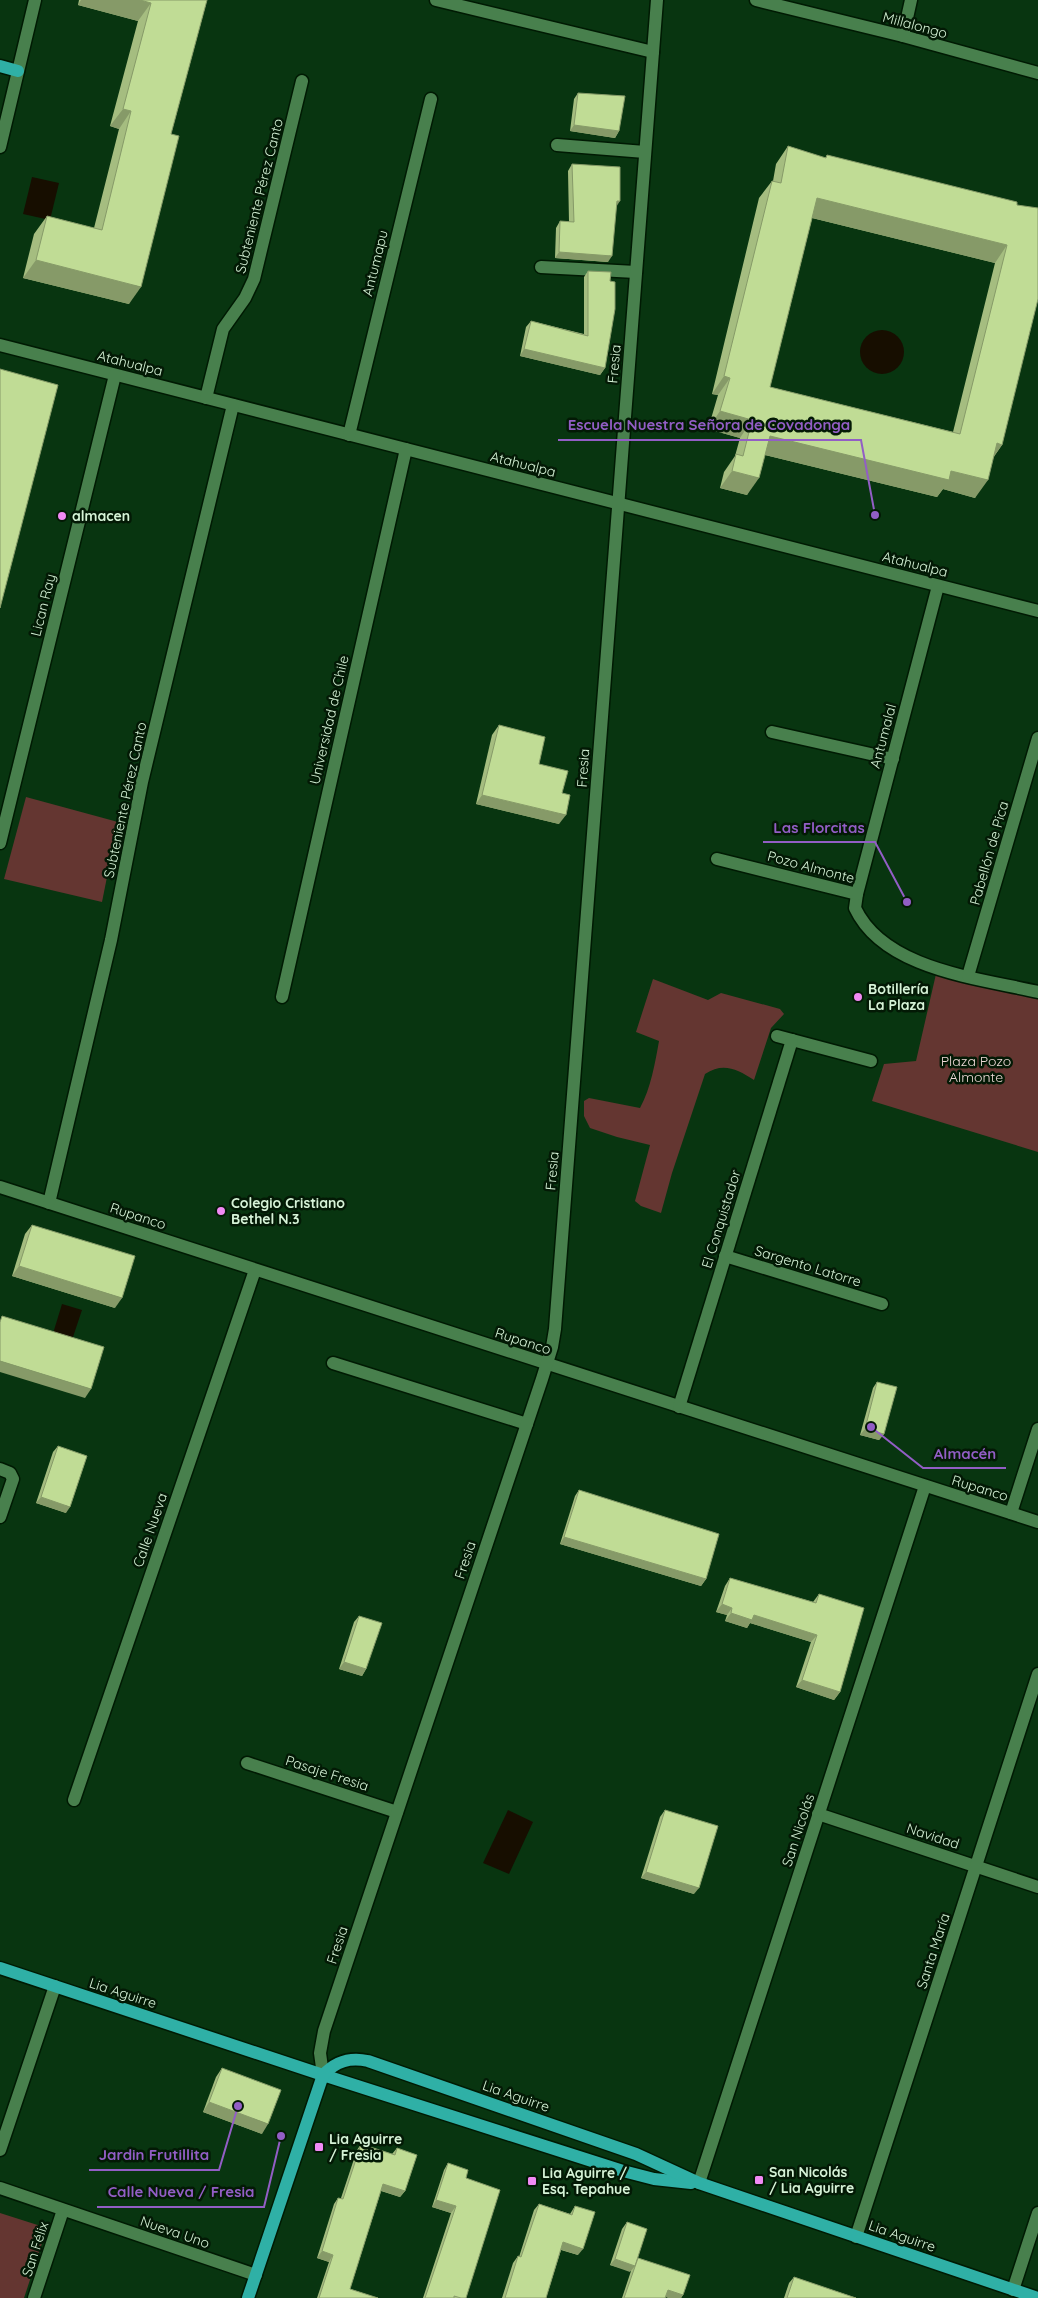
<svg xmlns="http://www.w3.org/2000/svg" width="1038" height="2298" viewBox="0 0 1038 2298" font-family="Quicksand,sans-serif">
<rect width="100%" height="100%" fill="#083510"/>
<g fill="#643631">
<polygon points="26,797 118,822 102,902 4,879"/>
<polygon points="936,974 1038,998 1038,1152 872,1101 884,1064 916,1061"/>
<path d="M 653,979 L 708,1000 L 721,993 L 780,1009 L 784,1014 L 771,1028 L 754,1080 C 737,1069 723,1062 705,1074 L 672,1173 L 661,1213 L 641,1206 L 635,1201 L 650,1145 L 617,1137 L 590,1128 L 584,1116 L 584,1101 L 589,1098 L 640,1108 C 651,1088 655,1063 659,1041 L 636,1032 Z"/>
<polygon points="0,2213 47,2228 24,2298 0,2298"/>
</g>
<g fill="#170e00">
<polygon points="32,177 59,183 50,220 23,214"/>
<circle cx="882" cy="352" r="22"/>
<polygon points="62,1304 82,1310 70,1346 51,1340"/>
<polygon points="508,1810 533,1822 509,1874 483,1863"/>
</g>
<g fill="none" stroke-linecap="round" stroke-linejoin="round">
<g stroke="#001a03" stroke-width="15">
<g id="minor">
<polyline points="436,0 653,52"/>
<polyline points="756,0 903,36 1038,73"/>
<polyline points="903,36 911,0"/>
<polyline points="557,145 645,152"/>
<polyline points="0,147 35,0"/>
<polyline points="541,267 636,272"/>
<polyline points="0,345 1038,611"/>
<polyline points="206,398 223,329 245,298 254,279 302,81"/>
<polyline points="349,435 431,99"/>
<path d="M 938,586 L 857,894 L 855,908 C 884,970 979,978 1038,992"/>
<polyline points="772,732 893,759"/>
<polyline points="0,843 115,375"/>
<polyline points="717,859 857,894"/>
<polyline points="968,976 1038,738"/>
<polyline points="282,997 406,449"/>
<polyline points="777,1036 871,1061"/>
<polyline points="0,1187 1038,1522"/>
<polyline points="49,1203 111,940 142,782 233,405"/>
<polyline points="725,1256 882,1304"/>
<polyline points="333,1363 527,1424"/>
<polyline points="679,1407 792,1040"/>
<polyline points="0,1469 10,1473 13,1479 0,1517"/>
<polyline points="1011,1513 1038,1429"/>
<polyline points="247,1763 397,1812"/>
<polyline points="74,1800 255,1270"/>
<polyline points="818,1814 1038,1887"/>
<polyline points="323,2075 320,2053 324,2031 542,1379 552,1347 555,1329 657,0"/>
<polyline points="0,2150 55,1986"/>
<polyline points="699,2183 925,1486"/>
<polyline points="0,2188 256,2275"/>
<polyline points="856,2237 1038,1674"/>
<polyline points="1013,2290 1038,2213"/>
<polyline points="34,2298 63,2210"/>
</g>
</g>
<g stroke="#001a03" stroke-width="15">
<g id="major">
<polyline points="0,66 18,71"/>
<polyline points="0,1968 323,2075 623,2171 654,2179 691,2183"/>
<path d="M 248,2298 L 323,2075 C 336,2061 350,2057 368,2061 L 636,2154 L 699,2183 L 1038,2298"/>
</g>
</g>
<use href="#minor" stroke="#48804d" stroke-width="12"/>
<use href="#major" stroke="#2fb0a6" stroke-width="12"/>
</g>
<g fill="#a5bd80" fill-rule="evenodd">
<polygon points="79,0 207,0 171,134 129,304 23,278 34,234 47,216 94,228 119,129 110,126 138,21 78,5"/>
<polygon points="578,93 619,131 615,138 570,131 574,99"/>
<path d="M 788,146 L 825,158 L 827,155 L 1017,205 L 1002,445 L 993,458 L 975,498 L 943,489 L 937,497 L 765,455 L 747,495 L 720,488 L 724,472 L 735,456 L 740,438 L 708,429 L 718,395 L 712,394 L 759,198 L 772,181 L 773,181 L 776,164 ZM 812,218 L 995,263 L 953,432 L 770,387 Z"/>
<polygon points="572,164 616,207 608,262 555,258 556,228 560,221 569,222 568,171"/>
<polygon points="588,271 605,368 600,375 520,356 526,327 531,321 584,334 584,277"/>
<polygon points="499,725 539,764 562,793 559,824 476,804 492,735"/>
<polygon points="32,1225 115,1308 12,1276 25,1234"/>
<polygon points="877,1382 884,1434 879,1440 860,1435 873,1388"/>
<polygon points="58,1446 66,1513 36,1503 53,1452"/>
<polygon points="579,1490 706,1579 701,1586 560,1544 575,1496"/>
<polygon points="730,1578 813,1602 819,1594 840,1692 834,1700 796,1687 811,1642 750,1623 747,1628 725,1621 727,1615 716,1612 725,1586"/>
<polygon points="359,1616 366,1669 362,1676 339,1669 354,1622"/>
<polygon points="665,1810 694,1894 641,1878 660,1817"/>
<polygon points="222,2068 262,2134 203,2112 216,2077"/>
<polygon points="361,2144 392,2154 397,2148 405,2191 400,2197 381,2191 350,2289 378,2298 317,2298 329,2262 317,2258 334,2204 338,2198 341,2198 357,2150"/>
<polygon points="448,2163 466,2178 466,2298 423,2298 451,2213 432,2207 444,2170"/>
<polygon points="539,2204 570,2214 575,2206 578,2255 561,2250 546,2298 502,2298 513,2263 518,2256 519,2257 534,2210"/>
<polygon points="627,2222 637,2258 683,2295 681,2298 669,2298 666,2297 665,2298 622,2298 631,2271 610,2265 622,2229"/>
<polygon points="794,2277 856,2298 784,2298 789,2283"/>
</g>
<g fill="#869a68">
<polygon points="81,0 140,0 151,3 138,21 78,5"/>
<polygon points="123,109 131,111 119,129 110,126"/>
<polygon points="574,125 619,131 615,138 570,131"/>
<polygon points="817,198 1007,245 995,263 804,216"/>
<polygon points="617,201 620,201 616,207"/>
<polygon points="559,252 612,256 608,262 555,258"/>
<polygon points="36,260 141,287 129,304 23,278"/>
<polygon points="524,349 605,368 600,375 520,356"/>
<polygon points="724,376 730,378 718,395 712,394"/>
<polygon points="720,411 752,420 740,438 708,429"/>
<polygon points="770,436 951,471 988,480 975,498 943,489 937,497 757,453"/>
<polygon points="997,443 1002,445 990,462"/>
<polygon points="732,471 759,478 747,495 720,488"/>
<polygon points="482,795 566,815 559,824 476,804"/>
<polygon points="19,1266 122,1298 115,1308 12,1276"/>
<polygon points="0,1361 91,1389 85,1398 0,1372"/>
<polygon points="865,1429 884,1434 879,1440 860,1435"/>
<polygon points="41,1497 70,1507 66,1513 36,1503"/>
<polygon points="564,1537 706,1579 701,1586 560,1544"/>
<polygon points="722,1604 732,1608 727,1615 716,1612"/>
<polygon points="731,1613 754,1615 817,1635 811,1642 750,1623 747,1628 725,1621"/>
<polygon points="344,1662 366,1669 362,1676 339,1669"/>
<polygon points="802,1680 840,1692 834,1700 796,1687"/>
<polygon points="646,1872 699,1888 694,1894 641,1878"/>
<polygon points="209,2102 268,2124 262,2134 203,2112"/>
<polygon points="383,2184 405,2191 400,2197 379,2190"/>
<polygon points="436,2200 456,2206 451,2213 432,2207"/>
<polygon points="563,2242 583,2249 578,2255 559,2249"/>
<polygon points="322,2251 333,2255 329,2262 317,2258"/>
<polygon points="615,2259 635,2266 630,2272 610,2265"/>
<polygon points="668,2290 683,2295 681,2298 669,2298 663,2296"/>
</g>
<g fill="#c0dc95" stroke="#869a68" fill-rule="evenodd">
<polygon points="140,0 207,0 171,134 179,136 141,287 36,260 47,216 102,230 131,111 123,109 151,3"/>
<polygon points="578,93 625,96 619,131 574,125"/>
<path d="M 788,146 L 826,158 L 827,155 L 1017,202 L 1017,205 L 1038,208 L 1038,299 L 1002,445 L 997,443 L 988,480 L 951,471 L 949,480 L 770,436 L 759,478 L 732,471 L 736,454 L 743,456 L 752,420 L 720,411 L 730,378 L 724,376 L 772,181 L 781,183 ZM 817,198 L 1007,245 L 960,434 L 770,387 Z"/>
<polygon points="572,164 620,167 620,201 617,201 612,256 559,252 560,221 574,222"/>
<polygon points="588,271 611,272 610,281 615,282 615,309 605,368 524,349 531,321 588,336"/>
<polygon points="0,369 58,385 0,608"/>
<polygon points="499,725 545,737 539,764 568,771 562,793 570,795 566,815 482,795"/>
<polygon points="32,1225 135,1256 122,1298 19,1266"/>
<polygon points="2,1316 104,1347 91,1389 0,1361 0,1322"/>
<polygon points="877,1382 897,1387 884,1434 865,1429"/>
<polygon points="58,1446 87,1456 70,1507 41,1497"/>
<polygon points="579,1490 719,1534 706,1579 564,1537"/>
<polygon points="730,1578 816,1603 819,1594 864,1608 840,1692 802,1680 817,1635 754,1615 752,1620 731,1613 732,1608 722,1604"/>
<polygon points="359,1616 382,1623 366,1669 344,1662"/>
<polygon points="665,1810 718,1826 699,1888 646,1872"/>
<polygon points="222,2068 281,2090 268,2124 209,2102"/>
<polygon points="361,2144 395,2155 397,2148 417,2155 405,2191 383,2184 350,2289 378,2298 319,2298 333,2255 322,2251 338,2198 343,2199"/>
<polygon points="448,2163 468,2170 466,2178 500,2190 466,2298 461,2298 454,2296 454,2298 425,2298 456,2206 436,2200"/>
<polygon points="539,2204 572,2215 575,2206 595,2212 583,2249 563,2242 546,2298 505,2298 518,2256 521,2257"/>
<polygon points="627,2222 647,2229 635,2266 615,2259"/>
<polygon points="638,2258 690,2275 683,2295 668,2290 665,2298 624,2298"/>
<polygon points="794,2277 856,2298 787,2298"/>
</g>
<g fill="#f18af4" stroke="#031905" stroke-width="2">
<circle cx="62" cy="516" r="5"/>
<circle cx="858" cy="997" r="5"/>
<circle cx="221" cy="1211" r="5"/>
<rect x="314" y="2142" width="10" height="10" rx="2.5"/>
<rect x="754" y="2175" width="10" height="10" rx="2.5"/>
<rect x="527" y="2176" width="10" height="10" rx="2.5"/>
</g>
<g text-anchor="middle" dominant-baseline="central" stroke-width="5" stroke-linejoin="round" paint-order="stroke">
<g font-size="14" fill="#d6f3d7" stroke="#031905">
<text transform="translate(915 25) rotate(15)">Millalongo</text>
<text transform="translate(259 196) rotate(-76)">Subteniente Pérez Canto</text>
<text transform="translate(375 263) rotate(-76)">Antumapu</text>
<text transform="translate(130 363) rotate(14)">Atahualpa</text>
<text transform="translate(614 364) rotate(-85)">Fresia</text>
<text transform="translate(523 464) rotate(14)">Atahualpa</text>
<text transform="translate(915 564) rotate(14)">Atahualpa</text>
<text transform="translate(43 605) rotate(-76)">Lican Ray</text>
<text transform="translate(329 720) rotate(-77)">Universidad de Chile</text>
<text transform="translate(883 736) rotate(-75)">Antumalal</text>
<text transform="translate(583 768) rotate(-86)">Fresia</text>
<text transform="translate(125 800) rotate(-78)">Subteniente Pérez Canto</text>
<text transform="translate(989 853) rotate(-74)">Pabellón de Pica</text>
<text transform="translate(811 867) rotate(15)">Pozo Almonte</text>
<text transform="translate(552 1171) rotate(-85)">Fresia</text>
<text transform="translate(138 1216) rotate(18)">Rupanco</text>
<text transform="translate(721 1219) rotate(-73)">El Conquistador</text>
<text transform="translate(808 1266) rotate(17)">Sargento Latorre</text>
<text transform="translate(523 1341) rotate(18)">Rupanco</text>
<text transform="translate(980 1488) rotate(17)">Rupanco</text>
<text transform="translate(150 1530) rotate(-71)">Calle Nueva</text>
<text transform="translate(465 1560) rotate(-72)">Fresia</text>
<text transform="translate(327 1773) rotate(18)">Pasaje Fresia</text>
<text transform="translate(798 1830) rotate(-72)">San Nicolás</text>
<text transform="translate(933 1836) rotate(18)">Navidad</text>
<text transform="translate(337 1945) rotate(-72)">Fresia</text>
<text transform="translate(933 1951) rotate(-72)">Santa María</text>
<text transform="translate(123 1993) rotate(18)">Lia Aguirre</text>
<text transform="translate(516 2096) rotate(19)">Lia Aguirre</text>
<text transform="translate(175 2232) rotate(19)">Nueva Uno</text>
<text transform="translate(902 2236) rotate(19)">Lia Aguirre</text>
<text transform="translate(35 2249) rotate(-72)">San Félix</text>
</g>
<g font-size="14" font-weight="bold" fill="#d6f3d7" stroke="#031905" text-anchor="start">
<text x="72" y="516">almacen</text>
<text x="868" y="989">Botillería<tspan x="868" dy="16">La Plaza</tspan></text>
<text x="231" y="1203">Colegio Cristiano<tspan x="231" dy="16">Bethel N.3</tspan></text>
<text x="329" y="2139">Lia Aguirre<tspan x="329" dy="16">/ Fresia</tspan></text>
<text x="769" y="2172">San Nicolás<tspan x="769" dy="16">/ Lia Aguirre</tspan></text>
<text x="542" y="2173">Lia Aguirre /<tspan x="542" dy="16">Esq. Tepahue</tspan></text>
</g>
<g font-size="14" fill="#f0dad8" stroke="#031905">
<text x="976" y="1061">Plaza Pozo<tspan x="976" dy="16">Almonte</tspan></text>
</g>
</g>
<path fill="none" stroke="#925ec5" stroke-width="2" d="M875 515L861 440H558M907 902L875 842H763M871 1427L923 1468H1006M238 2106L219 2170H89M281 2136L264 2207H97"/>
<g fill="#925ec5" stroke="#031905" stroke-width="2">
<circle cx="875" cy="515" r="5"/>
<circle cx="907" cy="902" r="5"/>
<circle cx="871" cy="1427" r="5"/>
<circle cx="238" cy="2106" r="5"/>
<circle cx="281" cy="2136" r="5"/>
</g>
<g font-size="15" text-anchor="middle" font-weight="bold" fill="#925ec5" stroke="#031905" stroke-width="5" stroke-linejoin="round" paint-order="stroke">
<text x="709" y="430">Escuela Nuestra Señora de Covadonga</text>
<text x="819" y="833">Las Florcitas</text>
<text x="965" y="1459">Almacén</text>
<text x="154" y="2160">Jardin Frutillita</text>
<text x="181" y="2197">Calle Nueva / Fresia</text>
</g>
</svg>
